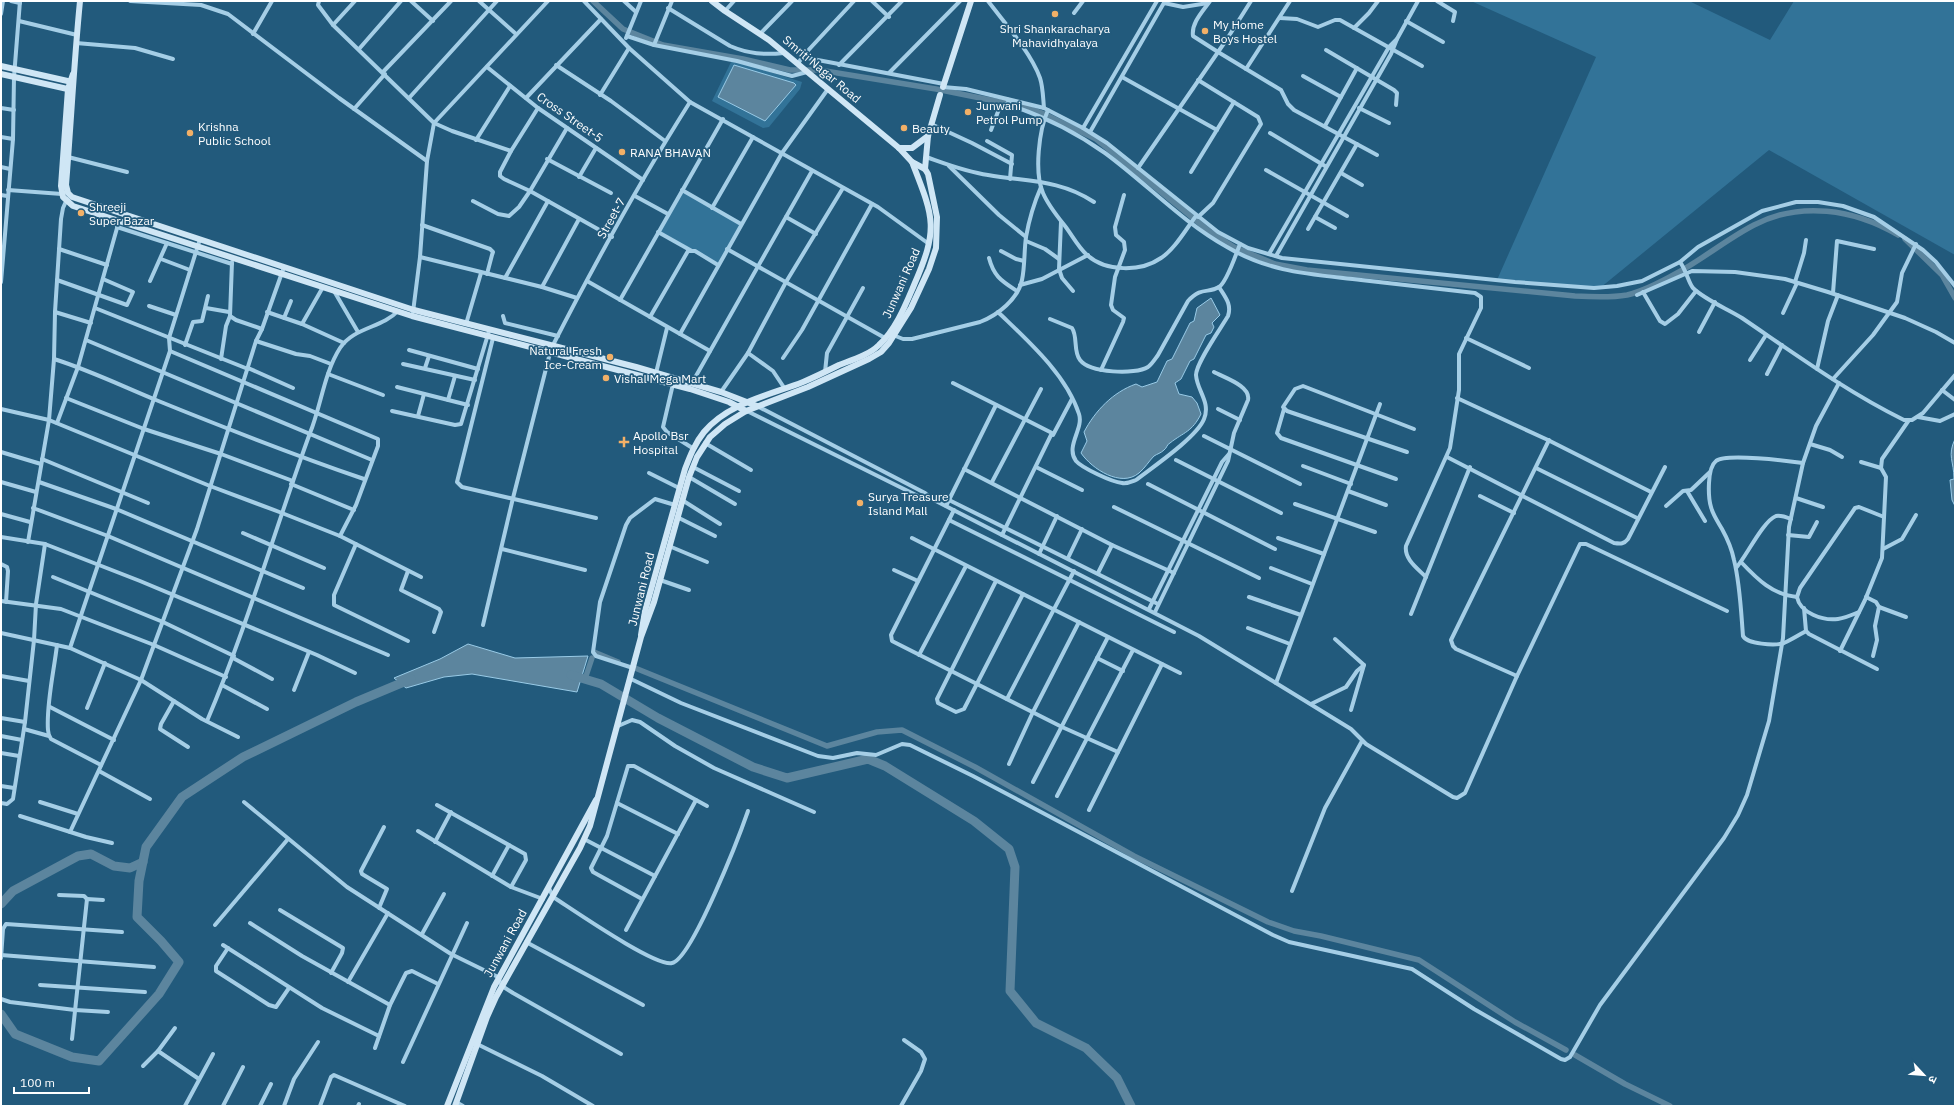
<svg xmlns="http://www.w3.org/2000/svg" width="1956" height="1107" viewBox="0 0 1956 1107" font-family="'IBM Plex Sans','Noto Sans Devanagari',sans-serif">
<rect width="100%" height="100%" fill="#225a7c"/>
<g fill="#327398">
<polygon points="1471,1 1689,1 1770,40 1794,1 1955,1 1955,255 1769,150 1600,288 1497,280 1596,57"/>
<polygon points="732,60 802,82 800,89 769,127 763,128 712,101"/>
<polygon points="682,190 741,224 718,265 658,232"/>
</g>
<g fill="#5c859e" stroke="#99cbe7">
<polygon points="734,65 794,83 796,85 765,121 718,97"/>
<path d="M 1211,298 L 1220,315 L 1212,323 L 1214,327 L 1211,333 L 1206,335 L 1194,359 L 1190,361 L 1181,379 L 1175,383 L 1179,394 L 1192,397 L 1197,403 L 1201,414 C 1192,432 1184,432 1170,443 C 1167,444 1167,448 1164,450 C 1161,453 1157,454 1154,456 C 1149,461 1145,468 1139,473 C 1121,488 1092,469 1081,453 L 1087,441 L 1084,432 C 1095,411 1113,392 1136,384 L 1142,387 L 1157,382 L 1167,361 L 1172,359 L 1190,323 L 1194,321 L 1197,308 Z"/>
<path d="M 1955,439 L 1955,506 L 1952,500 L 1950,480 L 1954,479 C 1954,461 1947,456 1955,439 Z"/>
<polygon points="468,644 515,658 588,656 577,692 472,674 444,677 406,688 394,678 440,659"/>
</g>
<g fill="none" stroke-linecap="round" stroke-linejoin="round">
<g stroke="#5c859e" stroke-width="5.5">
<path d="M 593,1 L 623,29 L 663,45 L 743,59 L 790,70 L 819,70 L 936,89 L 1025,107 L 1042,113 L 1096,139 L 1209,231 L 1234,247 L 1275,264 L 1307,270 L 1575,296 C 1592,297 1610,298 1627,295 C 1644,291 1661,282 1677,273 C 1703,259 1727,239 1754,225 C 1800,201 1854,209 1898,235"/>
<polyline points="1905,239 1942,275 1955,298"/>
<polyline points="594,652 618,662"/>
<polyline points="635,668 827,746 877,732 902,730 975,767 1134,856 1268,922 1294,931 1321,936 1419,960 1515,1022 1566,1050"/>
<polyline points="585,679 592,658"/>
<polyline points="1575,1055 1625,1084 1670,1106"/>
</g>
<g stroke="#5c859e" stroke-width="9">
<polyline points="571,675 601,684 658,718 753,767 787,778 868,759 885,766 974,821 1009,849 1015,867 1010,991 1036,1023 1086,1048 1117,1078 1131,1106"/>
<polyline points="1,904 13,891 78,856 91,854 114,866 130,868 143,862"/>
<polyline points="1,1014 15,1034 72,1057 99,1061 159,994 179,962 161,941 137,917 139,881 146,847 182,797 243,757 356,702 411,679"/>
</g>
<g stroke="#a5cee6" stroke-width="4">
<polyline points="11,1 20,3"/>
<polyline points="130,1 201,5 228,14 339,98 427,161"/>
<polyline points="319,1 318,5 333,25 434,123 452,131 511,151 538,108"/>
<polyline points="411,1 433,21"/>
<polyline points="479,1 516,34"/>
<polyline points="584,1 629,48 690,102 878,207 929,244"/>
<polyline points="624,1 636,12"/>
<polyline points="872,1 889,17"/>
<path d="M 988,1 C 1004,22 1031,53 1040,78 C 1043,87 1043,98 1044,108"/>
<path d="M 1210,1 C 1203,11 1191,23 1193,36 L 1218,52 L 1281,90 L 1288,104 L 1294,110 L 1377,155"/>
<polyline points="1437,1 1455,12 1453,21"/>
<polyline points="1164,3 1183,7 1208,3"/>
<path d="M 668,8 L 730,46 C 749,54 764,55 784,53"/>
<polyline points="725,11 734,1"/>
<polyline points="1074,13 1083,1"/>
<polyline points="1,14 3,1"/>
<polyline points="1280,18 1297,19 1318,27 1335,20 1340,20 1422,66"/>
<polyline points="19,21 77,35"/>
<polyline points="1406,21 1443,42"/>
<polyline points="333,25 355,1"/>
<polyline points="1354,28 1369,13 1378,1"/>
<polyline points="253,34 272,1"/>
<polyline points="760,34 792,1"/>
<polyline points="627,36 654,45 737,61 792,76 807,72"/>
<polyline points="626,38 641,1"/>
<polyline points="1397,39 1418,1"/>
<polyline points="76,43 135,48 173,59"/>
<polyline points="654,45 672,1"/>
<polyline points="359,49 401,1"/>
<polyline points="1326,50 1394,90 1397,93 1396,105"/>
<polyline points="802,57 944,84"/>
<polyline points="798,64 802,57 854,1"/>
<polyline points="556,65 611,101 665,141"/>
<polyline points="839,65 902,1"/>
<polyline points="487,67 538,108 643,180"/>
<polyline points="1246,69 1290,1"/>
<polyline points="383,72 451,1"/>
<polyline points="889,73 960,1"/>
<polyline points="1303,76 1341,97"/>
<polyline points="1122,77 1217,130"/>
<polyline points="943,87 966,89 1044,108 1083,128 1107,143 1218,232 1248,248 1282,258 1515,282 1594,288 1617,286 1642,281 1680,262 1698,247 1762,211 1796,202 1818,202 1843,206 1874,217 1923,250 1936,262 1955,286"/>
<polyline points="600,95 629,48"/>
<polyline points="409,98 497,1"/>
<polyline points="526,98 601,19"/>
<path d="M 1007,99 L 1010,104 L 1013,106 C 1045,117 1077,133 1105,153 C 1146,183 1182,222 1227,247 C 1271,273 1311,274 1361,280 C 1399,284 1437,289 1475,293 L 1481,297 L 1481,308 L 1459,354 L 1459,390 L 1450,448 L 1406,546 C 1404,559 1417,568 1426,577"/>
<polyline points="1,108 14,110"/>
<polyline points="1359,108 1389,123"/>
<polyline points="354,109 385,74"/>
<path d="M 1048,110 C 1039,130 1034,172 1043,193 C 1048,205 1057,216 1065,226 C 1072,235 1078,247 1087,255 C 1106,272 1141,272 1161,258 C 1175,249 1186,229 1196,216"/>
<polyline points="931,124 972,143 1012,164"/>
<polyline points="1325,126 1357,68"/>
<polyline points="1083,128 1157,1"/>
<polyline points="991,130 999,109 1005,104 1010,104"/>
<polyline points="1090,132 1165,1"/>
<polyline points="1270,133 1325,166"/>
<polyline points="1,137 13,139"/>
<polyline points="476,140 510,86"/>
<polyline points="987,141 1012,155 1010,179"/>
<polyline points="511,151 500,172 500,176 504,179 530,191 612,237"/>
<polyline points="68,157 127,172"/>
<path d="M 926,157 C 946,164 966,172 988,175 C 1027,182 1059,179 1094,202"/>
<polyline points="547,159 611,193"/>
<polyline points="949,166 999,215 1026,237"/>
<polyline points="1,167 10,169"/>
<polyline points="1138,168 1227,39 1251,1"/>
<polyline points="1266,170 1347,216"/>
<polyline points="1191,172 1234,102"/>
<polyline points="1341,173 1362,185"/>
<polyline points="579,177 596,148"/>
<polyline points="8,190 62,194"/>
<polyline points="682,190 741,224"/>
<polyline points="1,195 7,196"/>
<polyline points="635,196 668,214"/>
<polyline points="473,201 498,214 509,216 519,207 530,191 567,128"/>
<polyline points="712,208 753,137"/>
<polyline points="786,217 816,234"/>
<polyline points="1198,217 1213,203 1261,124 1258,117 1198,80"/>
<polyline points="1315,217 1335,228"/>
<polyline points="1061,222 1059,269 1062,278 1073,291"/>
<polyline points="422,225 490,249 493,252 492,255 487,274"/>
<polyline points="117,227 232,264"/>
<polyline points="1308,229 1357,144"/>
<polyline points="658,232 690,250"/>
<polyline points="200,239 169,338 170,351 70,648 141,680 202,719 238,737"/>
<polyline points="1026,241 1045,249 1059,259"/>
<polyline points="59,249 107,265"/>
<polyline points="727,249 885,338"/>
<polyline points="1001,251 1016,259 1024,261"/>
<polyline points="1269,254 1389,47 1397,39 1391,54 1276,256"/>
<polyline points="420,257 542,287 577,298"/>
<path d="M 989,258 C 994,277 1002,281 1017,291"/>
<polyline points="161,259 190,270"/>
<polyline points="232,262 230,316 236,320 262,329"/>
<path d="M 1680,262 C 1686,270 1689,284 1693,288 C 1705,300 1728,309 1742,318 C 1795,354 1847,392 1904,420 L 1912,420 L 1923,413 L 1955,375"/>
<polyline points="505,278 548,201"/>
<polyline points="57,280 127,305 133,292 103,279"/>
<polyline points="150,281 167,243"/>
<polyline points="587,281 710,351"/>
<polyline points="1,282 13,139 14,77 20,1"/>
<polyline points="1795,282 1804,253 1806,240"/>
<polyline points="1020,285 1042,279 1088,255"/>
<polyline points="542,287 579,219"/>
<polyline points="334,291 358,332"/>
<polyline points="1643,292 1660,321 1665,324 1678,314 1696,291"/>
<polyline points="1833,293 1837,241 1874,249"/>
<polyline points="1637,295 1692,271 1735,272 1785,279 1828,292 1905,318 1936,332 1955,343"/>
<polyline points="620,300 723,119"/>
<polyline points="149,306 176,315"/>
<polyline points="95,308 248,369"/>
<polyline points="206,308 229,312"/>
<polyline points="55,312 91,323"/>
<polyline points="267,312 302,324 344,343"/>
<polyline points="413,312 420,257 427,161 434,123 548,1"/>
<path d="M 998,312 C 1027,340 1066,374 1079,414 C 1084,429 1065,446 1076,461 C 1082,468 1112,482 1122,483 C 1127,484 1131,482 1136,480 C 1153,467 1197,437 1204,419 C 1211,402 1197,391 1196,375 C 1196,363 1221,328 1228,316 C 1232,304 1225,297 1219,287"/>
<polyline points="1783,313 1797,283"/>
<polyline points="503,316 505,323 558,336"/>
<polyline points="650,317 688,251 695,251 718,265"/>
<polyline points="284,318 291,301"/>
<path d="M 1050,319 L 1072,328 C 1078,337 1073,351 1080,360 C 1090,373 1135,375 1148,367 C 1152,364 1155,359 1158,355 L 1188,301 C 1202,286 1208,294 1219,287 C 1227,282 1236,254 1240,244"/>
<polyline points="302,324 323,287"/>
<polyline points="466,324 481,273"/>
<polyline points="1699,332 1715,302"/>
<polyline points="680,334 782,153 828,89"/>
<path d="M 893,335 L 903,339 L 912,339 L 980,322 C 998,315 1018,299 1022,280 C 1025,266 1024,251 1026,237 C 1029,220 1034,203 1041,187"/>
<polyline points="493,338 457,482 462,487 596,518"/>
<polyline points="1466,338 1529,368"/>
<polyline points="86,340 372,460"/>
<polyline points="256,341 296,354 310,356 331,364"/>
<polyline points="185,345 193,322 202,321 208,296"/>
<path d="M 552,347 C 595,263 640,181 690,102"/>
<polyline points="409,350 478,369"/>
<polyline points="170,351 378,439 378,446 356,505 340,536"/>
<polyline points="748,353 773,371 785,389"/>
<polyline points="783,358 802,330 872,204"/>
<path d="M 54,359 C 89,370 122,386 156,400 C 225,428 294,455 364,479"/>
<polyline points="221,359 226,326 230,316"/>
<polyline points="1750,360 1766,335"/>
<polyline points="403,364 475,380"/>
<polyline points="248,368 293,388"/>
<polyline points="425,368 429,356"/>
<polyline points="1817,369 1828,321 1838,295"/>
<polyline points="1101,370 1123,322 1124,318 1113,310 1111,305 1115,277 1125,250 1124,242 1116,235 1115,227 1124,195"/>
<polyline points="825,372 827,353 863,288"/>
<polyline points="656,373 667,328"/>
<polyline points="328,374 383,395"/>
<polyline points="1767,374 1782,345"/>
<polyline points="1833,379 1873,335 1897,302 1902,273 1916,244"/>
<polyline points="692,383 812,171"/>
<polyline points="953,383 1052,433 1002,535"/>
<polyline points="673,384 663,427 667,432 694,449"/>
<polyline points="397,387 468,405"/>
<polyline points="1942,390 1955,400"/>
<polyline points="721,392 748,353 786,282 843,188"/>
<polyline points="66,398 144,429 221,454 293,481"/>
<polyline points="1457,398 1548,440 1651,492"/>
<polyline points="448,400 455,376"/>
<polyline points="757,406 925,493 932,499 1199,636 1351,729 1366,744 1453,797 1457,798 1465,793 1517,676 1580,544 1586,544 1727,611"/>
<polyline points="1,409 49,420 210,486 282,513 340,536 421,577"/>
<polyline points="1218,409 1240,420"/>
<polyline points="1284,409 1277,433 1281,438 1396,479"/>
<polyline points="392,411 455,425 461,424 489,331"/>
<polyline points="747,411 922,498 932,499"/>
<polyline points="418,416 424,394"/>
<polyline points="1918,417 1940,421 1955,414"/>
<polyline points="57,423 78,367 119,221"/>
<polyline points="1053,435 1072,399"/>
<polyline points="1204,436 1300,484"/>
<polyline points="705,443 751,470"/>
<polyline points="1810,444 1830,450 1842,457"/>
<polyline points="1,452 41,464"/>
<polyline points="1407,452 1287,411 1283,407 1295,389 1303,386 1414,429"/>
<path d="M 1447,457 L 1614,543 C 1621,544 1624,544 1628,539 L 1665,467"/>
<polyline points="42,459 148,503"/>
<polyline points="1176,460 1281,513"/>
<polyline points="1861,462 1881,468"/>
<path d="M 1803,463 C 1789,461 1725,453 1716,461 C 1707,468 1708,497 1711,507 C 1713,515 1718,522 1722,529 C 1727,538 1732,550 1734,560 C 1740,584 1741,611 1743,636 C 1747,644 1775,646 1784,643 C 1791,640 1799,635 1806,631"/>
<polyline points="1303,466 1351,484"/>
<polyline points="693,467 739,491"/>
<polyline points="1036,467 1082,490"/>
<polyline points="1536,468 1637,518"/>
<polyline points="964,469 1112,545 1174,573"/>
<polyline points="649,473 679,488"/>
<polyline points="689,477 735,504"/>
<polyline points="1,482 36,492"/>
<polyline points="39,482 116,509 303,588"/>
<polyline points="992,482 1041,389"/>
<polyline points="291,484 354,510"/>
<polyline points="1148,484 1275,549"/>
<polyline points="1348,491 1386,505"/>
<polyline points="1687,491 1705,521"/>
<polyline points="1480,496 1514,513"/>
<polyline points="1796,498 1823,507"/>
<polyline points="682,500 720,524"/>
<polyline points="949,500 1158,604"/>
<polyline points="1295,504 1375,532"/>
<polyline points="946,506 996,405"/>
<polyline points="1666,506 1683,491 1691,490 1710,472"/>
<polyline points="1114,507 1259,578"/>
<polyline points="33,508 108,536 388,655"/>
<polyline points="954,510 891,635 892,641 1062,727 1118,752"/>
<polyline points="1,514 30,522"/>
<polyline points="677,517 715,536"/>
<polyline points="949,520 1174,632"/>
<polyline points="243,533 324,568"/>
<polyline points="1788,535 1809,537 1817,522"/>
<polyline points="1,537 45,544 140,581 317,655 355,673"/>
<polyline points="912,538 1180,673"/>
<polyline points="1278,538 1324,554"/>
<polyline points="28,542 49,420 54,359 55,312 61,219 63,208 67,199"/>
<polyline points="356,544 334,595 334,605 408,641"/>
<polyline points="669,546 707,562"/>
<polyline points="502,549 585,570"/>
<polyline points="1883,549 1902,539 1916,515"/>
<polyline points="1039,554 1057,516"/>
<polyline points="1068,558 1082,529"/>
<path d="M 1741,562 C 1757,579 1773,595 1797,597"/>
<polyline points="1,564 7,567 8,571 6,602"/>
<polyline points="1271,568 1312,584"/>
<path d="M 1736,568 C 1746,557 1763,521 1776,516 C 1781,515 1786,517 1791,519"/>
<polyline points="894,570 918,581"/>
<polyline points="408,571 401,590 439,609 441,612 434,632"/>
<polyline points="1098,573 1112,545"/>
<polyline points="53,577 163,622 234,656"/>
<polyline points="660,580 689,590"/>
<polyline points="996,581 937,699 938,703 956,712 964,709 1023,594"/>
<polyline points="1249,597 1301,615"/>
<polyline points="1866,597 1876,602 1879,607 1875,626 1877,640 1873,656"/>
<polyline points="1,601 61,609 154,645 226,677"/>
<polyline points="1879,607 1906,617"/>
<polyline points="1804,608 1806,631 1809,634 1877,669"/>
<polyline points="1149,609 1222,462 1229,454"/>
<path d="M 1155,612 L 1228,461 L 1234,433 L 1248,400 C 1251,386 1225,378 1214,372"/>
<path d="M 1859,612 C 1852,615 1845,618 1838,619 C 1823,621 1800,613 1797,597 L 1800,588 L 1855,508 L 1859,507 L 1884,517"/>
<polyline points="1411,614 1470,467"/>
<polyline points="483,625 513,498 550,353"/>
<polyline points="1248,628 1290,644"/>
<polyline points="1,633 70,648"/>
<polyline points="1335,639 1364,665 1351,710"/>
<path d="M 57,645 C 54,671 46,705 48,730 C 48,734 49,736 51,739 L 101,765"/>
<polyline points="1840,651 1865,600 1882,558 1886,477 1881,468 1882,459 1909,420"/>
<polyline points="919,655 966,566"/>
<polyline points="233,658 272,679"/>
<polyline points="1097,658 1123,671"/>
<polyline points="633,668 596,656 593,652 600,602 626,525 630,518 655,499 675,505"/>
<polyline points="1,676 29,681"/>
<polyline points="1517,676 1456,649 1453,646 1451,640 1549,440"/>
<polyline points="631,679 681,703 818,756 833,758 857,753 876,755 902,744 910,745 973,776 1273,935 1289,942 1412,969 1474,1009 1561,1059 1565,1060 1570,1057 1600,1005 1724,838 1738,815 1747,795 1769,721 1783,638 1789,527 1803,463 1816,426 1839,383"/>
<polyline points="1276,683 1380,404"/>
<polyline points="222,685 267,709"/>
<polyline points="294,690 309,652"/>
<polyline points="1007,699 1074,571"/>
<polyline points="174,701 161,724 160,729 188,747"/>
<polyline points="1311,704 1346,687 1357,671 1364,665"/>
<polyline points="50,707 114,740"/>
<polyline points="87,708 105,663"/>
<polyline points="1,718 25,722"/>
<path d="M 207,721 C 247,627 275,529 310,433 C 321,406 324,373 340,348 C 354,327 382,328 398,311"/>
<polyline points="618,726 632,720 640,722 675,746 714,768 814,812"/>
<polyline points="24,729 49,736"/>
<polyline points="1,736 22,740"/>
<polyline points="1,753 19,756"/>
<polyline points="1009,764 1033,712 1079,622"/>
<polyline points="99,771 150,799"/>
<polyline points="1033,782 1108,637"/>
<polyline points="1,786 14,788"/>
<polyline points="1057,796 1133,650"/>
<polyline points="40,802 78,814"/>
<polyline points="244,802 347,887 451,954 498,977 502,986 513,993 621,1054"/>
<polyline points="1,803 7,804 13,799 25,722 34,640 36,604 45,544"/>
<polyline points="617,803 678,834"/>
<polyline points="437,805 525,854 526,860 511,887"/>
<polyline points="1089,810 1162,664"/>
<polyline points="20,816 86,837 112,843"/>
<polyline points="418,831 511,887 543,899"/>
<polyline points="70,832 141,680 197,529 256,341 262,329 284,267"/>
<polyline points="584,839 655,876"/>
<polyline points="435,842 451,812"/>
<polyline points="492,876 509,845"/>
<path d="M 549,888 L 553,897 C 572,909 655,967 672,963 C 692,959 740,834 748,811"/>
<polyline points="1292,891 1325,808 1362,741"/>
<polyline points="59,895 84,896 87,899"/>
<polyline points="642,899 593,872 591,868 607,836 628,766 634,766 707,806"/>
<polyline points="379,908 387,889 362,874 361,871 384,827"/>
<polyline points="280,910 343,948 342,953 331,973"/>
<polyline points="250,923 302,956 390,1005"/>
<polyline points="215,925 288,839"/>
<polyline points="626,930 696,800"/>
<polyline points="422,934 444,894"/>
<polyline points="526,942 643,1005"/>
<polyline points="223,945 322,1008 379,1036"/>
<polyline points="228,948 216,966 216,971 269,1005 276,1007 289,988"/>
<polyline points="1,955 154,967"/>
<polyline points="1,958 3,929 6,924 122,932"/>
<polyline points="348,982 388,913"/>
<polyline points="40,985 145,992"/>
<polyline points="1,999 10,1002 75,1010 108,1012"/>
<polyline points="72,1039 87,899 103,900"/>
<polyline points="475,1043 542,1076 593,1106"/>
<polyline points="375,1048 390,1005 406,973 412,971 438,984"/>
<polyline points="158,1051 199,1079"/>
<polyline points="403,1062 467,923"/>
<polyline points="143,1066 158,1051 175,1028"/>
<polyline points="456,1102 463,1106"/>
<polyline points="185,1106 213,1054"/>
<polyline points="223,1106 243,1067"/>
<polyline points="260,1106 271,1084"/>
<polyline points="284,1106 294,1079 318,1042"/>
<polyline points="320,1106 331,1077 334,1075 405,1106"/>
<polyline points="358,1106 359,1104"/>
<polyline points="901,1106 921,1071 925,1059 921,1052 904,1040"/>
</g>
<g stroke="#cfe6f5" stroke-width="6">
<path d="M 80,1 C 74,62 71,123 66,185 L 68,193 L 72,197 L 414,310 L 636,367 L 721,392 L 757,406"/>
<polyline points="1,66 72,82"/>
<polyline points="1,74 72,90"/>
<polyline points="73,74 68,89 61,186 63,197 73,206 412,316 690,389 729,402 746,411"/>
<polyline points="943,87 971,1"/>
<polyline points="899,148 912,148 928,136"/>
<polyline points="925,169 928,136 940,95"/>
<path d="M 641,635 L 645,611 L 685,469 C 690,456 695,443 704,432 C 728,403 770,395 803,382 C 815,377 827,371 839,365 C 852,360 869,355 879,345 C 896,329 905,306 914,285 C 939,228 934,218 912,162"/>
<polyline points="447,1106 494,987 596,800"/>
<polyline points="455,1106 487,1017 496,997 580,848 590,826 641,637 654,602 689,477 697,457 710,437 725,424 746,411 808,387 869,359 881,352 889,343 911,308 929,269 936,248 937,217 928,174 925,169 912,162 899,148 769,40 725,11 712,1"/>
</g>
</g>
<g fill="#f2b067" stroke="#225a7c" stroke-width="1.5">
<circle cx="1055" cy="14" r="4"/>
<circle cx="1205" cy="31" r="4"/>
<circle cx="968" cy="112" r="4"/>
<circle cx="904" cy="128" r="4"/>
<circle cx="190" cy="133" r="4"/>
<circle cx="622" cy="152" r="4"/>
<circle cx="81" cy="213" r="4"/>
<circle cx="610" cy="357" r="4"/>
<circle cx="606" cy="378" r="4"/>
<path d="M622 436h4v4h4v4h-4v4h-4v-4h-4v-4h4z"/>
<circle cx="860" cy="503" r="4"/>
</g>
<g text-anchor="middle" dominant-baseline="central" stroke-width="3.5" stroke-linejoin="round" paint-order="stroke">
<g font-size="12" fill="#fff" stroke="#225a7c" text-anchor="start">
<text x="1213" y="24">My Home<tspan x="1213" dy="14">Boys Hostel</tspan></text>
<text x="1055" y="28" text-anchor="middle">Shri Shankaracharya<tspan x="1055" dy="14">Mahavidhyalaya</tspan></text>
<text x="976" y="105">Junwani<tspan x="976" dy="14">Petrol Pump</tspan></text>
<text x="198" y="126">Krishna<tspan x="198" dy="14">Public School</tspan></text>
<text x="912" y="128">Beauty</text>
<text x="630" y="152">RANA BHAVAN</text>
<text x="89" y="206">Shreeji<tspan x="89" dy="14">Super Bazar</tspan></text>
<text x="602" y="350" text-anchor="end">Natural Fresh<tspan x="602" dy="14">Ice-Cream</tspan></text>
<text x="614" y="378">Vishal Mega Mart</text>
<text x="633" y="435">Apollo Bsr<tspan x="633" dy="14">Hospital</tspan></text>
<text x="868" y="496">Surya Treasure<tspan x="868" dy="14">Island Mall</tspan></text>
</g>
<g font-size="12" fill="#fff" stroke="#225a7c">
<text transform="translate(822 69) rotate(40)">Smriti Nagar Road</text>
<text transform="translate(570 117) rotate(35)">Cross Street-5</text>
<text transform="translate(611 218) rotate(-61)">Street-7</text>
<text transform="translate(901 283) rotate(-66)">Junwani Road</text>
<text transform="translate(641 589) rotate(-76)">Junwani Road</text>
<text transform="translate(505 943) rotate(-61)">Junwani Road</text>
</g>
</g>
<rect width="1956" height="1107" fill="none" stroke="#ffffff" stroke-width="4"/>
<g transform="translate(1924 1075) rotate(116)" stroke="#225a7c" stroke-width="3" paint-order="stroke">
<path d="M0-3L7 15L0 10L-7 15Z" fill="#ffffff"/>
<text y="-6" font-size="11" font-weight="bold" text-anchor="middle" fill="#ffffff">उ</text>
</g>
<path d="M14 1087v6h75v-6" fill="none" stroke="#ffffff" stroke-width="2"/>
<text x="20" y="1087" font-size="12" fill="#ffffff" stroke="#225a7c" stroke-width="3" paint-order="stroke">100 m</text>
</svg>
